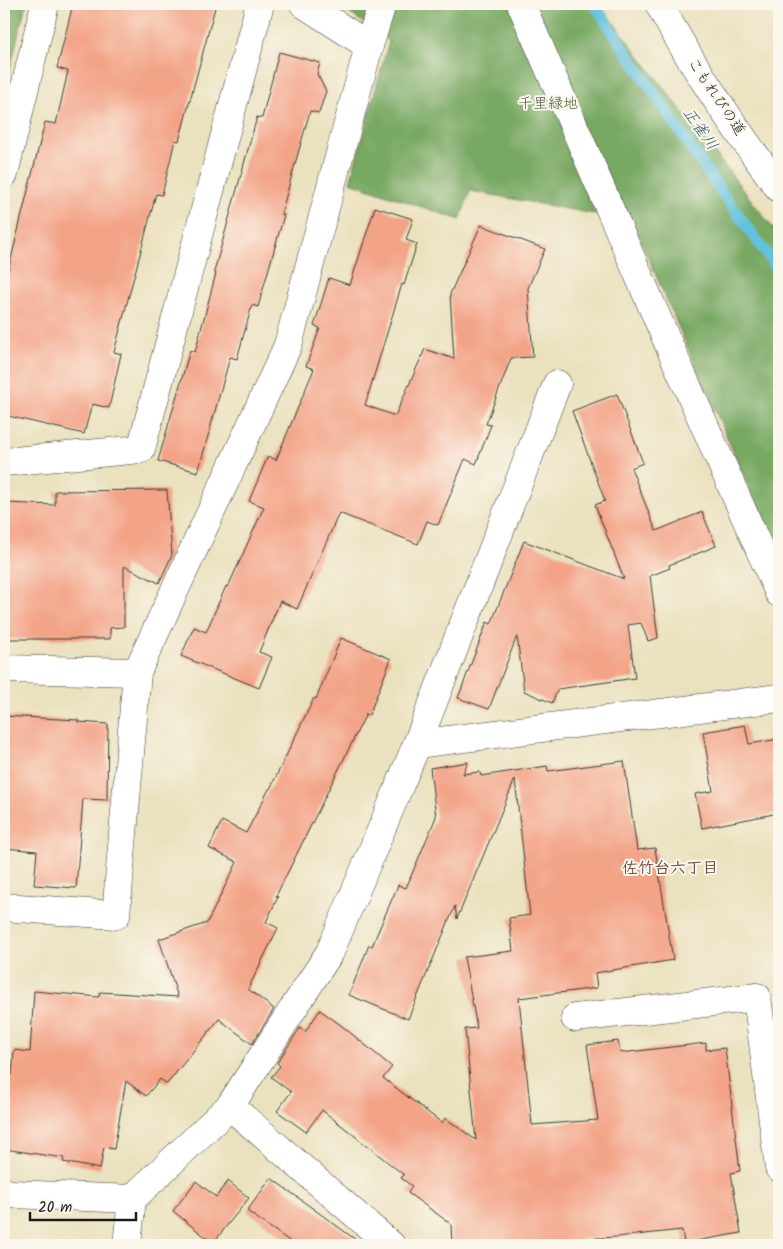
<svg xmlns="http://www.w3.org/2000/svg" width="783" height="1249" viewBox="0 0 783 1249" font-family="Kalam,'Klee One',sans-serif">
<rect width="100%" height="100%" fill="#fbf7ec"/>
<filter id="ink" filterUnits="userSpaceOnUse"><feTurbulence type="fractalNoise" baseFrequency=".02" numOctaves="2"/><feDisplacementMap in="SourceGraphic" scale="10" xChannelSelector="R" yChannelSelector="G"/><feConvolveMatrix kernelMatrix="1 2 1 2 8 2 1 2 1" color-interpolation-filters="sRGB"/></filter>
<filter id="wash" filterUnits="userSpaceOnUse"><feTurbulence type="fractalNoise" baseFrequency=".0096" numOctaves="4" result="noise"/><feDisplacementMap in="SourceGraphic" scale="20" xChannelSelector="R" yChannelSelector="G"/><feGaussianBlur stdDeviation="1.12" result="paint"/><feColorMatrix in="noise" values="0 0 0 0 0 0 0 0 0 0 0 0 0 0 0 0 0 1.4 0 .05"/><feComposite in="paint" operator="in"/></filter>
<g filter="url(#wash)">
<rect width="100%" height="100%" fill="#eae1be"/>
<g fill="#78a862" stroke="#4a623f">
<polygon points="4,4 26,4 4,93"/>
<polygon points="337,4 599,4 779,236 779,556 632,221 470,191 460,220 350,182 389,41"/>
</g>
<g fill="none" stroke-linecap="round" stroke-linejoin="round">
<polyline stroke="#60c2de" stroke-width="11" points="594,4 710,176 772,261 779,273"/>
</g>
<g id="blocks">
<g fill="#f3a386">
<polygon points="73,4 216,4 179,141 175,140 162,195 156,194 114,352 121,354 109,408 92,404 84,434 4,415 4,287 45,122 56,124 68,71 57,68"/>
<polygon points="279,52 320,63 317,74 326,91 319,113 310,111 281,214 284,215 258,307 252,305 237,359 230,357 198,472 158,461 190,350 195,352 216,273 214,272 257,117 262,118"/>
<polygon points="375,207 413,219 406,240 417,244 404,285 402,284 365,405 395,416 425,349 454,359 450,294 481,225 545,249 528,288 533,357 511,358 486,424 491,425 476,464 465,459 438,525 427,521 418,544 339,513 297,609 280,601 259,652 272,657 259,688 181,656 194,627 206,632 226,586 228,587 264,507 249,501 268,456 276,460 314,369 306,366 320,328 314,326 329,278 350,285"/>
<polygon points="617,394 643,463 631,468 656,531 702,512 716,546 669,565 670,568 650,576 658,638 648,641 641,623 628,625 635,678 558,689 552,703 524,691 517,636 489,709 458,698 487,622 491,624 524,541 624,579 595,505 605,501 572,411"/>
<polygon points="167,490 172,555 159,583 124,566 124,627 110,628 110,639 4,639 4,503 55,505 55,491"/>
<polygon points="341,638 391,659 369,715 366,714 276,896 278,897 266,922 278,928 248,989 274,1009 252,1044 219,1019 167,1084 160,1079 146,1096 126,1081 114,1149 104,1147 100,1169 63,1162 64,1158 4,1149 4,1074 12,1075 14,1050 30,1052 34,991 99,997 100,992 178,997 159,939 207,923 237,862 209,848 222,821 246,833 269,789 270,789 314,698 316,699"/>
<polygon points="4,716 78,720 78,722 108,724 107,800 83,799 76,888 34,885 37,851 4,848"/>
<polygon points="745,725 749,744 779,739 779,813 702,828 695,794 713,791 703,732"/>
<polygon points="624,761 637,850 655,848 673,960 595,973 597,988 519,998 532,1125 598,1120 587,1045 618,1041 620,1053 706,1043 706,1050 725,1048 740,1171 731,1173 741,1233 684,1243 682,1230 617,1237 581,1239 582,1245 452,1245 451,1224 408,1193 412,1186 401,1178 404,1175 322,1110 306,1132 277,1111 291,1092 271,1077 280,1066 277,1063 300,1028 305,1032 320,1010 342,1026 392,1067 383,1078 442,1123 445,1118 476,1140 465,1029 477,1028 464,957 513,951 509,918 530,915 515,779 457,919 455,906 408,1019 349,995 369,945 372,946 398,885 406,888 436,817 430,768 468,762 463,774 480,772 481,776 547,766 548,771"/>
<polygon points="271,1178 363,1245 295,1245 247,1211"/>
<polygon points="196,1181 216,1197 228,1181 249,1198 213,1243 173,1211"/>
</g>
</g>
</g>
<g filter="url(#ink)">
<use href="#blocks" fill-opacity="0" stroke="#3b3a34" stroke-width="1"/>
<g fill="none" stroke-linecap="round" stroke-linejoin="round">
<g stroke="#3b3a34" stroke-width="29">
<g id="minor">
<polyline points="521,4 668,343 779,593"/>
<path d="M 659,4 C 693,68 735,129 779,188"/>
<polyline points="369,46 382,4"/>
<polyline points="4,174 45,4"/>
<polyline points="4,462 141,449 260,4"/>
<polyline points="4,669 137,672"/>
<polyline points="417,744 557,384"/>
<polyline points="4,907 116,915 137,672 288,345 369,46 304,4"/>
<polyline points="575,1018 757,997 779,1168"/>
<polyline points="230,1106 391,1245"/>
<polyline points="4,1192 12,1194 132,1199"/>
<polyline points="127,1245 132,1199 230,1106 330,952 417,744 779,698"/>
</g>
</g>
<use href="#minor" stroke="#fff" stroke-width="28"/>
</g>
</g>
<g text-anchor="middle" dominant-baseline="central" stroke-width="4" stroke-linejoin="round" paint-order="stroke">
<g font-size="15" fill="#1c1c1c" stroke="#fbf7ec">
<text transform="translate(716 97) rotate(56)">こもれびの道</text>
</g>
<g font-size="15" fill="#4d5e3e" stroke="#fbf7ec">
<text x="548" y="104">千里緑地</text>
</g>
<g font-size="16" font-style="italic" fill="#375e6a" stroke="#fbf7ec">
<text transform="translate(700 129) rotate(55)">正雀川</text>
</g>
<g font-size="16" font-weight="bold" fill="#674b41" stroke="#fbf7ec">
<text x="670" y="868">佐竹台六丁目</text>
</g>
</g>
<rect width="783" height="1249" fill="none" stroke="#fbf7ec" stroke-width="20"/>
<path d="M30 1212v8h106v-8" fill="none" stroke="#1c1c1c" stroke-width="2.5"/>
<text x="38" y="1212" font-size="15" fill="#1c1c1c" stroke="#fbf7ec" stroke-width="4" paint-order="stroke">20 m</text>
</svg>
